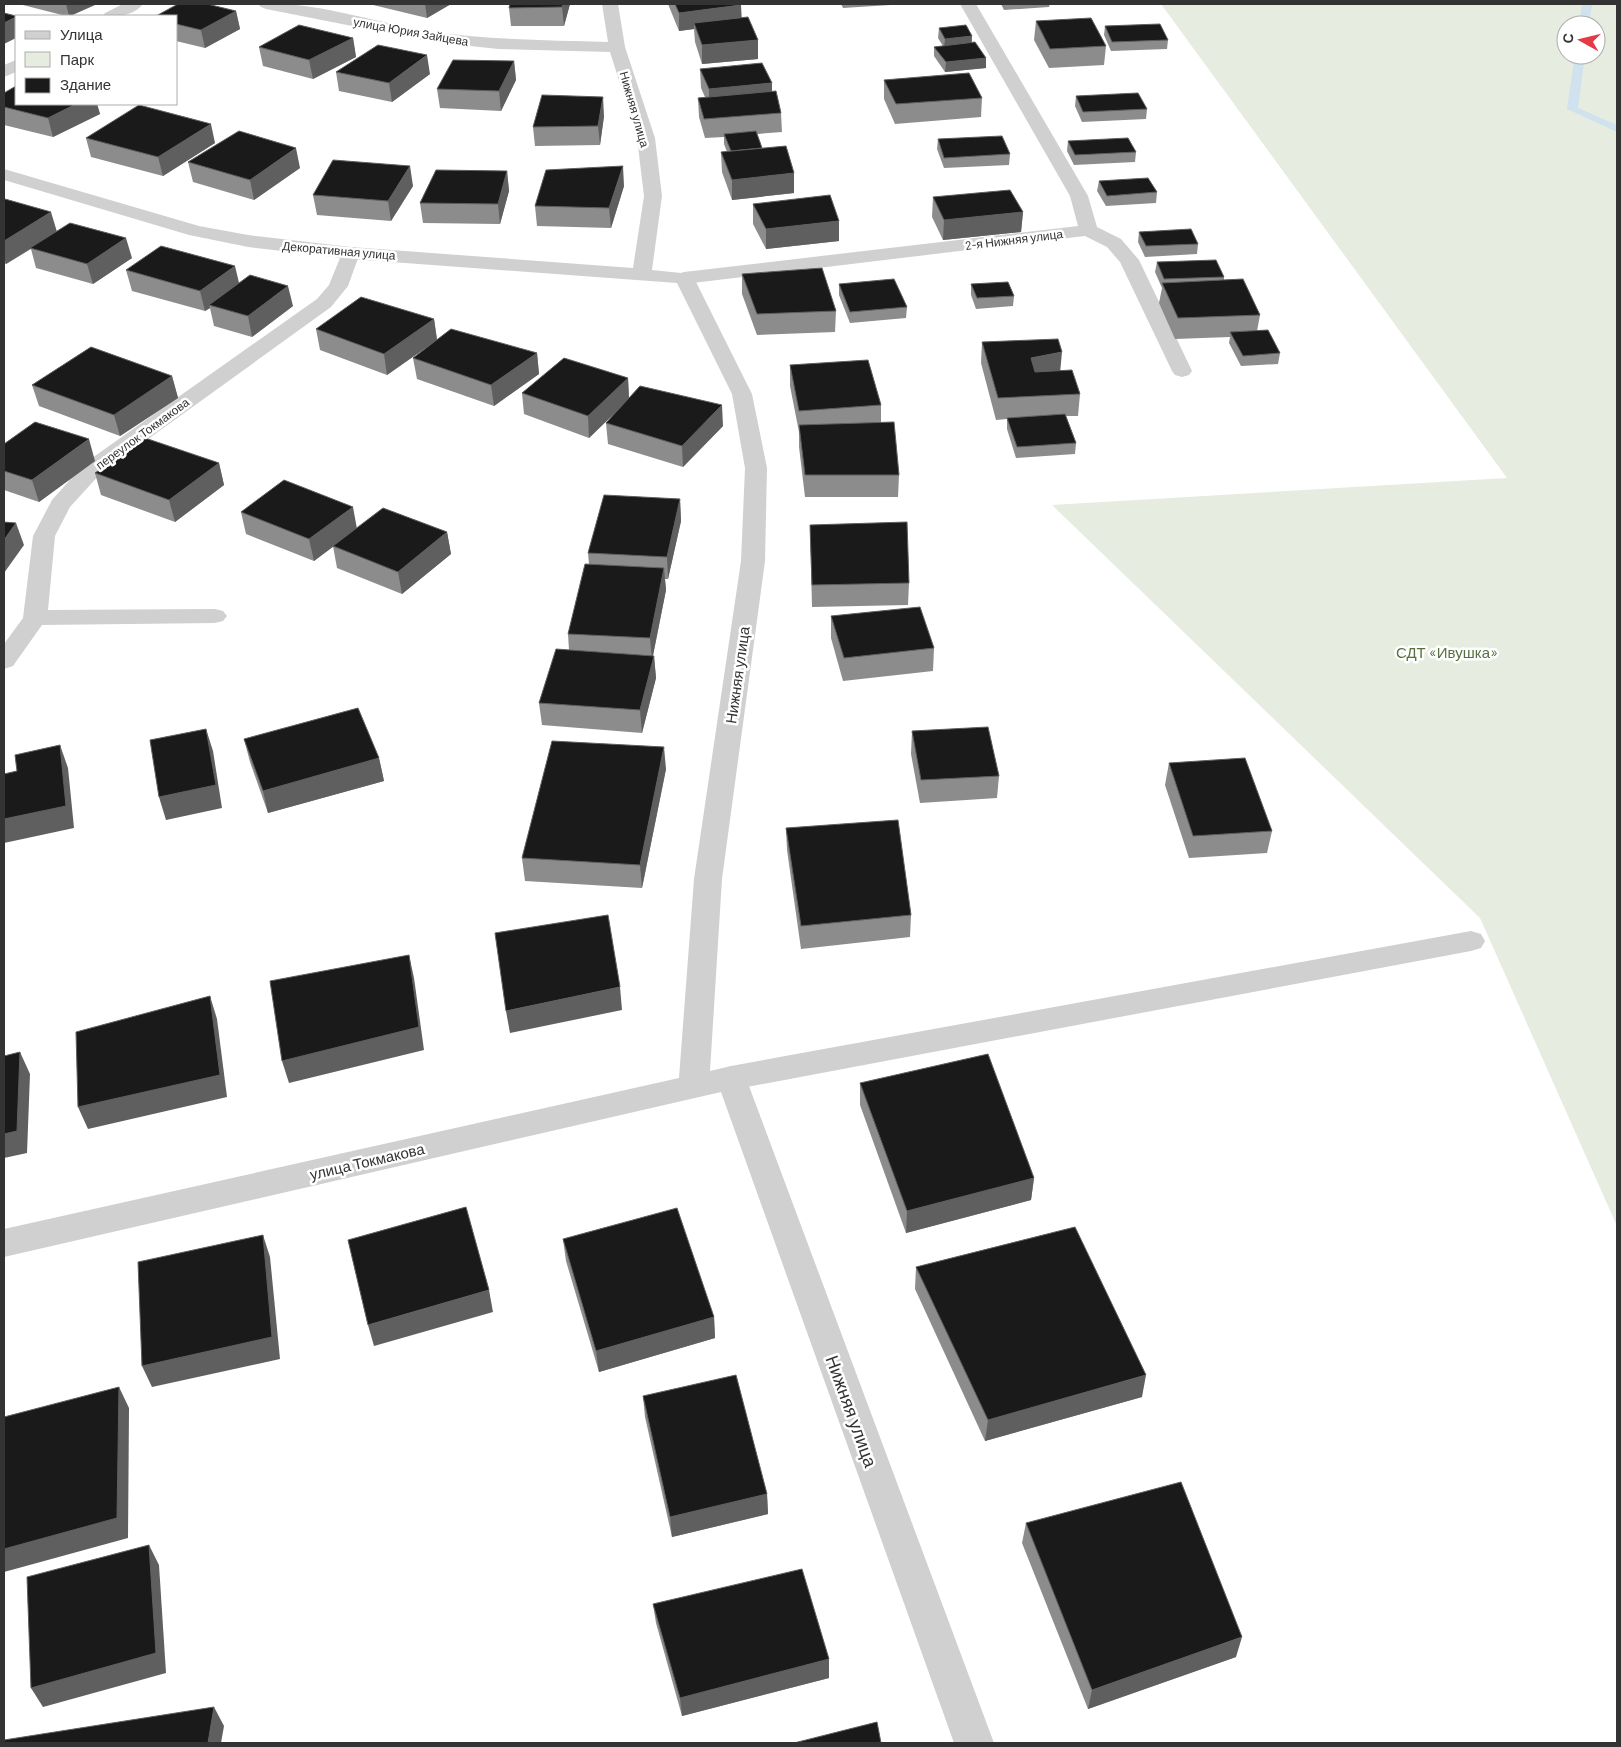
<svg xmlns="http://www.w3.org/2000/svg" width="1621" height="1747" viewBox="0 0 1621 1747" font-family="Barlow,sans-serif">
<rect width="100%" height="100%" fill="#fff"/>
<path fill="#e6ecdf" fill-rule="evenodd" d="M 1161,4 L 1617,4 L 1617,1226 L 1480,918 L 1052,505 L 1507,478 ZM 1566,25 L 1596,25 L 1596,55 L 1566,55 Z"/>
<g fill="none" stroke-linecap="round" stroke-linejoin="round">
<g fill="#cfe2ee" fill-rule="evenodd">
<polygon points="1582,4 1592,4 1589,25 1579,25"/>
<polygon points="1575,55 1585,55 1578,108 1617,125 1617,132 1567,109"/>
</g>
<g fill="#d0d0d0" fill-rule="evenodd">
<polygon points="960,4 976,4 1088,196 1097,227 1121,239 1139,260 1192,371 1189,375 1182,377 1175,375 1172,371 1120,262 1107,247 1085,236 684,284 677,282 674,278 677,274 684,272 1078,226 1070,196"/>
<polygon points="351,247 358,249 360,253 348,286 331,307 101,473 70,507 55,536 48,610 215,609 223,611 227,616 223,621 215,623 42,625 13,666 4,669 4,644 23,618 33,536 52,500 85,463 317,299 329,285 342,253 344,249"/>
<polygon points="1471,931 1481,934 1485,941 1481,948 1471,951 731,1090 720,1086 716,1078 720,1070 731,1066"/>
</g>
<g fill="#d0d0d0" fill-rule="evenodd">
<path d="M 123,4 L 143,4 C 134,16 117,17 103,16 L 105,13 Z"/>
<path d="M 258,4 C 313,0 378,24 434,32 C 492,40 550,40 608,42 L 602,4 L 618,4 L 625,47 L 655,138 L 662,196 L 652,270 L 691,274 L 694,278 L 752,394 L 767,468 L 765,561 L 722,879 L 710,1071 L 731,1066 L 742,1070 L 746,1078 L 994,1743 L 954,1743 L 721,1092 L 4,1257 L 4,1229 L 679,1078 L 694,879 L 741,561 L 745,468 L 732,394 L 677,283 L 351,259 L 248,247 L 189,235 L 4,180 L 4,169 L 199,226 L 248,235 L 351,247 L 633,268 L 644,196 L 637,138 L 610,52 L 498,49 L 433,42 L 266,9 L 261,7 Z"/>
<polygon points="16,60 16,72 4,77 4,65"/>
</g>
</g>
<g fill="#8c8c8c">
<polygon points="19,4 97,4 70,16 66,16"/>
<polygon points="369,4 451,4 427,18"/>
<polygon points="510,4 570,4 564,26 511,26 509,8"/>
<polygon points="668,4 675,4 742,18 758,40 758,59 702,64 695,42 694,29 679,31"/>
<polygon points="841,4 906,4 843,8"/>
<polygon points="1001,4 1050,4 1049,7 1004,10"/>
<polygon points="236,11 240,29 205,48 176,41 176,16"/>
<polygon points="1036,21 1106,46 1104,65 1049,68 1034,40"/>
<polygon points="1105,26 1168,40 1167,49 1111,51 1104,35"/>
<polygon points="939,28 972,36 972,43 986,58 986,68 945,72 934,56 934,47 943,46 938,38"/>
<polygon points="353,38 356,57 313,79 263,66 259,47"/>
<polygon points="514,61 516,80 501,111 440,108 437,89"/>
<polygon points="700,69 772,92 781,113 782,132 757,134 762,148 794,173 794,193 732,200 722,172 721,152 727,152 724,144 724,137 705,138 699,117 698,98 705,97 701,88"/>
<polygon points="336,72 430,74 392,102 339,91"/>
<polygon points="884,80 982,98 981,117 895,124 884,99"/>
<polygon points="4,93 16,104 97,104 100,114 53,137 4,125"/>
<polygon points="1076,96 1147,109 1146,119 1082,122 1075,106"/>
<polygon points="604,116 600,145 535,146 533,127"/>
<polygon points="86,138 215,143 163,176 91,157"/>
<polygon points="938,139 1010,154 1009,165 944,168 937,149"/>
<polygon points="1068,141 1136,152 1135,162 1074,165 1067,151"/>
<polygon points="188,162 300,168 254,200 193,182"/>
<polygon points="507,171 509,191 500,224 423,223 420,203"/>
<polygon points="1099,181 1157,192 1156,203 1106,206 1097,191"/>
<polygon points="413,186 391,221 317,215 313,195"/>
<polygon points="624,186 611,228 537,226 535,206"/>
<polygon points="933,197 1023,212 1021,232 943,240 932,217"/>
<polygon points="4,200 57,231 132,258 93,284 36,268 31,249 6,264 4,263"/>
<polygon points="753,204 839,241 766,249 753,224"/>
<polygon points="1139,232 1198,244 1197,254 1145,257 1138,242"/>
<polygon points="1157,262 1224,277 1224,280 1260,315 1257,331 1280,353 1278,364 1241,366 1229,343 1230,337 1175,339 1159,303 1162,288 1155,272"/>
<polygon points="126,270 239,283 293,306 252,337 214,326 210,308 205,311 132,291"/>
<polygon points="742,274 836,311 835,332 757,335 742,294"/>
<polygon points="839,284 907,307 906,318 850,323 839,295"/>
<polygon points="971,284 1014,296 1013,306 976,309 971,295"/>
<polygon points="434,319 437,339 537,353 539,374 494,406 417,379 413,358 434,342 387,375 320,350 316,329"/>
<polygon points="982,342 1060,370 1080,394 1078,416 1066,416 1076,443 1075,454 1016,458 1007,429 1007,419 996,420 981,363"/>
<polygon points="790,365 881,405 881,423 899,475 898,497 805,497 799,447 799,432 790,386"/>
<polygon points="172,376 178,398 120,436 39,406 32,385"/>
<polygon points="628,378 629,397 723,426 683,467 608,444 606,423 612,416 589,438 524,414 522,393"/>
<polygon points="4,444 95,461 39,502 4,490"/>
<polygon points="219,463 224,485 175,522 101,495 95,473"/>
<polygon points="680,499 681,521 668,579 665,579 666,590 653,656 654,656 656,678 642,733 542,725 539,703 569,650 568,634 589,564 588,553"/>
<polygon points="241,512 357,528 447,532 451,554 402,594 337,568 333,546 314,561 246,534"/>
<polygon points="810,525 909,583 908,605 812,607"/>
<polygon points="831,616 934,648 933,671 843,681 831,638"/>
<polygon points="912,731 999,776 997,798 920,803 911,754"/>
<polygon points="244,739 379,758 384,781 268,813 250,762"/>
<polygon points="1169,763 1272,831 1267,853 1189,858 1165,785"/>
<polygon points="666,769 642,888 525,881 522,858"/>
<polygon points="786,828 911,915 910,937 801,949 787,850"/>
<polygon points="860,1083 1034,1178 1031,1200 906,1233 860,1105"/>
<polygon points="563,1239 714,1317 715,1338 599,1372 566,1261"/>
<polygon points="916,1267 1142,1397 985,1441 915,1289"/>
<polygon points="643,1396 767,1494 768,1514 672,1537 645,1417"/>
<polygon points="1026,1523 1236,1657 1088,1709 1022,1543"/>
<polygon points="653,1604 829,1659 829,1678 682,1716 656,1623"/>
</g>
<g fill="#5f5f5f">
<polygon points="66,4 97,4 70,16 69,16"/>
<polygon points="425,4 451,4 427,18"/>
<polygon points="563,4 570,4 564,26 562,7"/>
<polygon points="741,5 742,24 694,23 694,29 679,31 679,13"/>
<polygon points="236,11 240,29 205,48 201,30"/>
<polygon points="16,17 16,38 4,44 4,23"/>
<polygon points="972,36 971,46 944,48 945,39"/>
<polygon points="353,38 356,57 313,79 309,60"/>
<polygon points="758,40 758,59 702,64 702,45"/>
<polygon points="427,55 430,74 392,102 389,83"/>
<polygon points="986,58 986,68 945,72 946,62"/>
<polygon points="514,61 516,80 501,111 499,91"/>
<polygon points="772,83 772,102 709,108 709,89"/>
<polygon points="603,97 604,116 600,145 598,126"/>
<polygon points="76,104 97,104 100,114 53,137 48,118"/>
<polygon points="211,124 215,143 163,176 158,157"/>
<polygon points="296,148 300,168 254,200 250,180"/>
<polygon points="410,166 413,186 391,221 388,201"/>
<polygon points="623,166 624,186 611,228 609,208"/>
<polygon points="507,171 509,191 500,224 498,204"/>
<polygon points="794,173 794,193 732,200 732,180"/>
<polygon points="51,212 57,232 6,264 4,257 4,241"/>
<polygon points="1023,212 1021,232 943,240 944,220"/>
<polygon points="839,221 839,241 766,249 766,229"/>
<polygon points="126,238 132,258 93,284 87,264"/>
<polygon points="235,266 240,287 209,305 210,308 205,311 200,291"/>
<polygon points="288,286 293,306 252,337 248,316"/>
<polygon points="434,319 437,340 387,375 384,354"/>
<polygon points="1062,352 1060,373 1029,379 1031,358"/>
<polygon points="537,353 539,374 494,406 491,385"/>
<polygon points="172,376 178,398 120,436 114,415"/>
<polygon points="628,378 629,399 589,438 588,416"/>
<polygon points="722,405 723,426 683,467 682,446"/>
<polygon points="89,439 95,461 39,502 32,480"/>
<polygon points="219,463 224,485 175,522 169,500"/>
<polygon points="680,499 681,521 668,579 667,557"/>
<polygon points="353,507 357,529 314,561 309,539"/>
<polygon points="16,523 24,545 4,573 4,540"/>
<polygon points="447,532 451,554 402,594 398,572"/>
<polygon points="664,568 666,590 652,660 650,638"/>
<polygon points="654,656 656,678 642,733 640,710"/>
<polygon points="206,729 213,751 222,808 166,820 159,797"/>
<polygon points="60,745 68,768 74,828 4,843 4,819"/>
<polygon points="664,747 666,769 642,888 640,865"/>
<polygon points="379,758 384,781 268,813 263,791"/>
<polygon points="409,955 414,978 424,1050 289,1083 282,1061"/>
<polygon points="620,987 622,1010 510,1033 506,1011"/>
<polygon points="210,996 217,1019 227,1097 88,1129 78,1107"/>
<polygon points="20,1052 30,1074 27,1153 4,1158 4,1134"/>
<polygon points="1034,1178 1031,1200 906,1233 907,1211"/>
<polygon points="263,1235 270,1257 280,1359 152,1387 142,1366"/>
<polygon points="489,1290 493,1312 374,1346 368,1325"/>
<polygon points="714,1317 715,1338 599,1372 596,1351"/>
<polygon points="1146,1375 1142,1397 985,1441 988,1420"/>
<polygon points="119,1387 129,1408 128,1538 4,1572 4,1549"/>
<polygon points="767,1494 768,1514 672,1537 670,1517"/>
<polygon points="149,1545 159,1565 166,1673 43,1707 31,1688"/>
<polygon points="1242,1637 1236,1657 1088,1709 1092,1690"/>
<polygon points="829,1659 829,1678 682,1716 680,1698"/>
<polygon points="214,1707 224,1726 221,1743 208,1743"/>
</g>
<g fill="#1a1a1a" stroke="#5f5f5f">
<polygon points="178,4 207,4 236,11 201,30 176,24 176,16 156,16"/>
<polygon points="510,4 563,4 562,7 509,8"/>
<polygon points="675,4 741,4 741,5 679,13"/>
<polygon points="4,13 16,16 16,17 4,23"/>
<polygon points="748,17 758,40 702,45 694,23"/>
<polygon points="1091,18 1106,46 1050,49 1036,21"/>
<polygon points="1160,24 1168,40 1112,42 1105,26"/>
<polygon points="299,25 353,38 309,60 259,47"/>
<polygon points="966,25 972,36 945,39 939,28"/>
<polygon points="975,42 986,58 946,62 934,47"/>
<polygon points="378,45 427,55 389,83 336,72"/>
<polygon points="453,60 514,61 499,91 437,89"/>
<polygon points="762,63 772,83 709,89 700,69"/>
<polygon points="969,73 982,98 896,104 884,80"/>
<polygon points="16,86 16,104 76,104 48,118 4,107 4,93"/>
<polygon points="776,91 781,113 704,119 698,98"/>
<polygon points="1138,93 1147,109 1083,112 1076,96"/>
<polygon points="542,95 603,97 598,126 533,127"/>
<polygon points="139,105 211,124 158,157 86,138"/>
<polygon points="239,131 296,148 250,180 188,162"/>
<polygon points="756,131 762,148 731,151 724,134"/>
<polygon points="1002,136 1010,154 944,158 938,139"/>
<polygon points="1128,138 1136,152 1075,155 1068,141"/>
<polygon points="786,146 794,173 732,180 721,152"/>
<polygon points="333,160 410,166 388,201 313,195"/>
<polygon points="623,166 609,208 535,206 546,170"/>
<polygon points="436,170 507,171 498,204 420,203"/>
<polygon points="1148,178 1157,192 1107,196 1099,181"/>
<polygon points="1010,190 1023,212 944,220 933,197"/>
<polygon points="830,195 839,221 766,229 753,204"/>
<polygon points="5,199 51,212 4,241 4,200"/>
<polygon points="70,223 126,238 87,264 30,248"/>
<polygon points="1191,229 1198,244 1146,246 1139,232"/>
<polygon points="161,246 235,266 200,291 126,270"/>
<polygon points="1216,260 1224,277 1164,279 1157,262"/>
<polygon points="822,268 836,311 757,314 742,274"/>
<polygon points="250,275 288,286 248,316 209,305"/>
<polygon points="894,279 907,307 850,312 839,284"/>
<polygon points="1243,279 1260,315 1178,318 1162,283"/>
<polygon points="1008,282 1014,296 977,298 971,284"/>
<polygon points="361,297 434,319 384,354 316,329"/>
<polygon points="451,329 537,353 491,385 413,358"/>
<polygon points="1268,330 1280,353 1243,356 1230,332"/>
<polygon points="1058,339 1062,352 1031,358 1035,372 1072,370 1080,394 998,398 982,342"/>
<polygon points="91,347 172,376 114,415 32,385"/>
<polygon points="564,358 628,378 588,416 522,393"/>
<polygon points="868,360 881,405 799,411 790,365"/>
<polygon points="640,386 722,405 682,446 606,423"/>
<polygon points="1065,414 1076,443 1017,447 1007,418"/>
<polygon points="35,422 89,439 32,480 4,471 4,444"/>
<polygon points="894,422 899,475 805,475 799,425"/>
<polygon points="145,438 219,463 169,500 95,473"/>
<polygon points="284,480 353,507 309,539 241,512"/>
<polygon points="604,495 680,499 667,557 588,553"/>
<polygon points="383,508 447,532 398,572 333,546"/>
<polygon points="4,522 16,523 4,540"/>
<polygon points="907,522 909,583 812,585 810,525"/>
<polygon points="585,564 664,568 650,638 568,634"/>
<polygon points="920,607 934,648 844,658 831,616"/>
<polygon points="556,649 654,656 640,710 539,703"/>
<polygon points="358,708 379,758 263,791 244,739"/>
<polygon points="988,727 999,776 921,780 912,731"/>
<polygon points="206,729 216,785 159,797 150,740"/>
<polygon points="552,741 664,747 640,865 522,858"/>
<polygon points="60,745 66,806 4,819 4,774 17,771 15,755"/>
<polygon points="1245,758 1272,831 1193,836 1169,763"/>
<polygon points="898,820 911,915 801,926 786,828"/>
<polygon points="608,915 620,987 506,1011 495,933"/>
<polygon points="409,955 419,1027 282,1061 270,981"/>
<polygon points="210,996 220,1075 78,1107 76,1032"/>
<polygon points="20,1052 17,1131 4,1134 4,1056"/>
<polygon points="988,1054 1034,1178 907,1211 860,1083"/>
<polygon points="466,1207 489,1290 368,1325 348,1240"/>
<polygon points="677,1208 714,1317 596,1351 563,1239"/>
<polygon points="1075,1227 1146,1375 988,1420 916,1267"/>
<polygon points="263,1235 272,1337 142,1366 138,1262"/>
<polygon points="736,1375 767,1494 670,1517 643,1396"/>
<polygon points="119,1387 117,1518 4,1549 4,1417"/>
<polygon points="1181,1482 1242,1637 1092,1690 1026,1523"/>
<polygon points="149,1545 156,1653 31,1688 27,1577"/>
<polygon points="802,1569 829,1659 680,1698 653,1604"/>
<polygon points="214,1707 208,1743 4,1743 4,1740"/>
<polygon points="877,1722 881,1743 794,1743"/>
</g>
<g text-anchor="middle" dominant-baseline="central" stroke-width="5" stroke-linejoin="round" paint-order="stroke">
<g font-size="12" fill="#333" stroke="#fff">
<text transform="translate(411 31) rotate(10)">улица Юрия Зайцева</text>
<text transform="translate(635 109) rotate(74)">Нижняя улица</text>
<text transform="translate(1014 239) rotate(-7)">2-я Нижняя улица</text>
<text transform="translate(339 250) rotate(5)">Декоративная улица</text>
<text transform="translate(142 433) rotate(-36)">переулок Токмакова</text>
</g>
<g font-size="15" fill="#56703f" stroke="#fff">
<text x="1447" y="652">СДТ «Ивушка»</text>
</g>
<g font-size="15" fill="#333" stroke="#fff">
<text transform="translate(737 675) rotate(-82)">Нижняя улица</text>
<text transform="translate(367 1161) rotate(-13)">улица Токмакова</text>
</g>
<g font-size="18" fill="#333" stroke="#fff">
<text transform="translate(852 1411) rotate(70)">Нижняя улица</text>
</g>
</g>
<rect width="1621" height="1747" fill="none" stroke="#333333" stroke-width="10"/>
<rect x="15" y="15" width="162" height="90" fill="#ffffff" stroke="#adadad"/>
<rect x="25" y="31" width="25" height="8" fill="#d0d0d0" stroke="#adadad"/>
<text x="60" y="40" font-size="15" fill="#333333">Улица</text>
<rect x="25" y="52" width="25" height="15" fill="#e6ecdf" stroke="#adadad"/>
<text x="60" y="65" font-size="15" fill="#333333">Парк</text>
<rect x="25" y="78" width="25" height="15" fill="#1a1a1a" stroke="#adadad"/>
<text x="60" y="90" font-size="15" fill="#333333">Здание</text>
<g transform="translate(1581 40) rotate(278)"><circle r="24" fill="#ffffff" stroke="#adadad"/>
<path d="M0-4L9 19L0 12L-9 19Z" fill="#e63946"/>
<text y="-8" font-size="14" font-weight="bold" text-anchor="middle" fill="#333333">С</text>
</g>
</svg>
